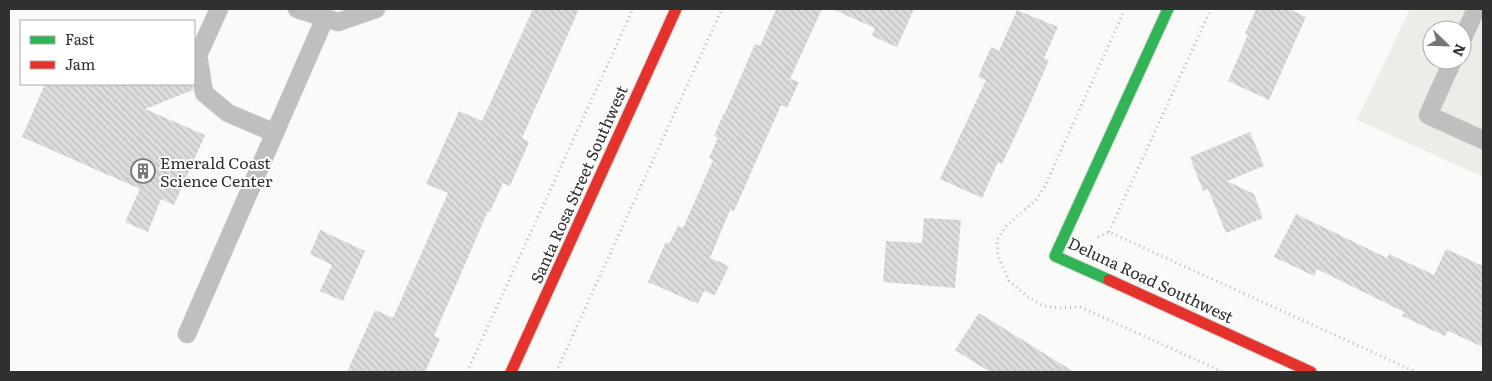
<svg xmlns="http://www.w3.org/2000/svg" width="1492" height="381" viewBox="0 0 1492 381" font-family="Literata,serif">
<defs>
<pattern id="building-back-hatch" width="6" height="6" patternUnits="userSpaceOnUse" patternTransform="scale(1.25)"><rect width="6" height="6" fill="#dbdcdb"/><path d="M-1 5l2 2M0 0l6 6M5-1l2 2" fill="none" stroke="#bcbdbc"/></pattern>
</defs>
<rect width="100%" height="100%" fill="#fafbf9"/>
<path fill="#ebeee7" fill-rule="evenodd" d="M 1410,9 L 1483,9 L 1483,177 L 1357,120 ZM 1432,30 L 1462,30 L 1462,60 L 1432,60 Z"/>
<g fill="url(#building-back-hatch)">
<polygon points="533,9 579,9 522,138 529,142 510,186 503,183 490,212 488,211 434,336 440,339 425,372 347,372 375,310 393,318 448,193 426,184 459,111 482,121"/>
<polygon points="776,9 822,9 790,79 799,82 787,108 781,105 734,211 730,210 710,258 729,266 715,295 704,291 698,304 648,282 666,242 669,244 678,226 683,228 713,160 709,158 718,138 714,136 724,113 725,113 755,44 760,46"/>
<polygon points="832,9 914,9 897,47 872,36 875,28"/>
<polygon points="1256,9 1289,9 1306,17 1269,100 1228,81 1248,35 1245,34"/>
<polygon points="1017,10 1058,27 1044,58 1049,60 1031,102 1002,164 998,162 982,198 940,179 986,80 978,77 991,47 999,51"/>
<polygon points="45,84 192,84 193,90 145,109 205,135 174,205 161,199 148,232 125,222 140,189 22,137"/>
<polygon points="1250,132 1264,166 1227,181 1254,194 1263,218 1226,233 1208,189 1203,191 1190,157"/>
<polygon points="1296,214 1387,258 1389,254 1434,275 1446,249 1483,266 1483,347 1448,331 1445,336 1402,316 1404,312 1317,269 1314,276 1274,257"/>
<polygon points="924,218 961,220 955,288 883,282 886,241 922,243"/>
<polygon points="320,230 365,251 343,301 320,291 332,265 310,254"/>
<polygon points="979,313 1074,372 990,372 955,350"/>
</g>
<g fill="none" stroke-linecap="round" stroke-linejoin="round">
<g stroke="#d5d6d5" stroke-width="19">
<g id="lane">
<polyline points="219,9 198,55 204,93 228,113 275,133"/>
<polyline points="297,9 338,22 376,9"/>
<polyline points="1462,40 1476,9"/>
<polyline points="1453,60 1428,115 1483,140"/>
<polyline points="187,334 325,18"/>
</g>
</g>
<g stroke="#d5d6d5" stroke-width="13">
<polyline id="fast" points="1109,280 1055,256 1168,9"/>
</g>
<g stroke="#d5d6d5" stroke-width="13">
<g id="jam">
<polyline points="1109,280 1311,372"/>
<polyline points="511,372 676,9"/>
</g>
</g>
<g stroke="#b9bab9" stroke-width="3" stroke-dasharray="1 4" stroke-linecap="butt">
<polyline points="1125,9 1044,188 1036,200 1006,226 997,240 998,256 1009,281 1028,297 1044,306 1061,308 1080,307 1223,372"/>
<polyline points="1109,232 1211,9"/>
<polyline points="1098,237 1109,232 1416,372"/>
<polyline points="467,372 633,9"/>
<polyline points="556,372 722,9"/>
</g>
<use href="#lane" stroke="#bebfbe" stroke-width="18"/>
<use href="#fast" stroke="#30b455" stroke-width="11"/>
<use href="#jam" stroke="#e5322d" stroke-width="11"/>
</g>
<defs>
<g id="building-ring" transform="scale(1.25)"><circle r="9.5" fill="#fff" stroke="#767776" stroke-width="1.5"/><path d="M-4-6H4V6H1V3H-1V6H-4ZM-2.5-4.3h1.7v1.8h-1.7ZM.8-4.3h1.7v1.8H.8ZM-2.5-1h1.7V.8h-1.7ZM.8-1h1.7V.8H.8Z" fill="#767776"/></g>
</defs>
<g fill-rule="evenodd">
<use href="#building-ring" x="143" y="171"/>
</g>
<g text-anchor="middle" dominant-baseline="central" stroke-width="4" stroke-linejoin="round" paint-order="stroke">
<g font-size="16" fill="#2f302f" stroke="#fff" text-anchor="start">
<text x="160" y="162">Emerald Coast<tspan x="160" dy="18">Science Center</tspan></text>
</g>
<g font-size="16" fill="#2f302f" stroke="#fff">
<text transform="translate(578 184) rotate(-66)">Santa Rosa Street Southwest</text>
<text transform="translate(1151 279) rotate(25)">Deluna Road Southwest</text>
</g>
</g>
<rect width="1492" height="381" fill="none" stroke="#2f302f" stroke-width="20"/>
<rect x="20" y="20" width="175" height="65" fill="#ffffff" stroke="#acacac"/>
<rect x="30" y="36" width="25" height="8" fill="#30b455" stroke="#acacac"/>
<text x="65" y="45" font-size="15" fill="#2f302f">Fast</text>
<rect x="30" y="61" width="25" height="8" fill="#e5322d" stroke="#acacac"/>
<text x="65" y="70" font-size="15" fill="#2f302f">Jam</text>
<g transform="translate(1447 45) rotate(113)"><circle r="24" fill="#ffffff" stroke="#acacac"/>
<path d="M0-4L9 19L0 12L-9 19Z" fill="#767776"/>
<text y="-8" font-size="14" font-weight="bold" text-anchor="middle" fill="#2f302f">N</text>
</g>
</svg>
